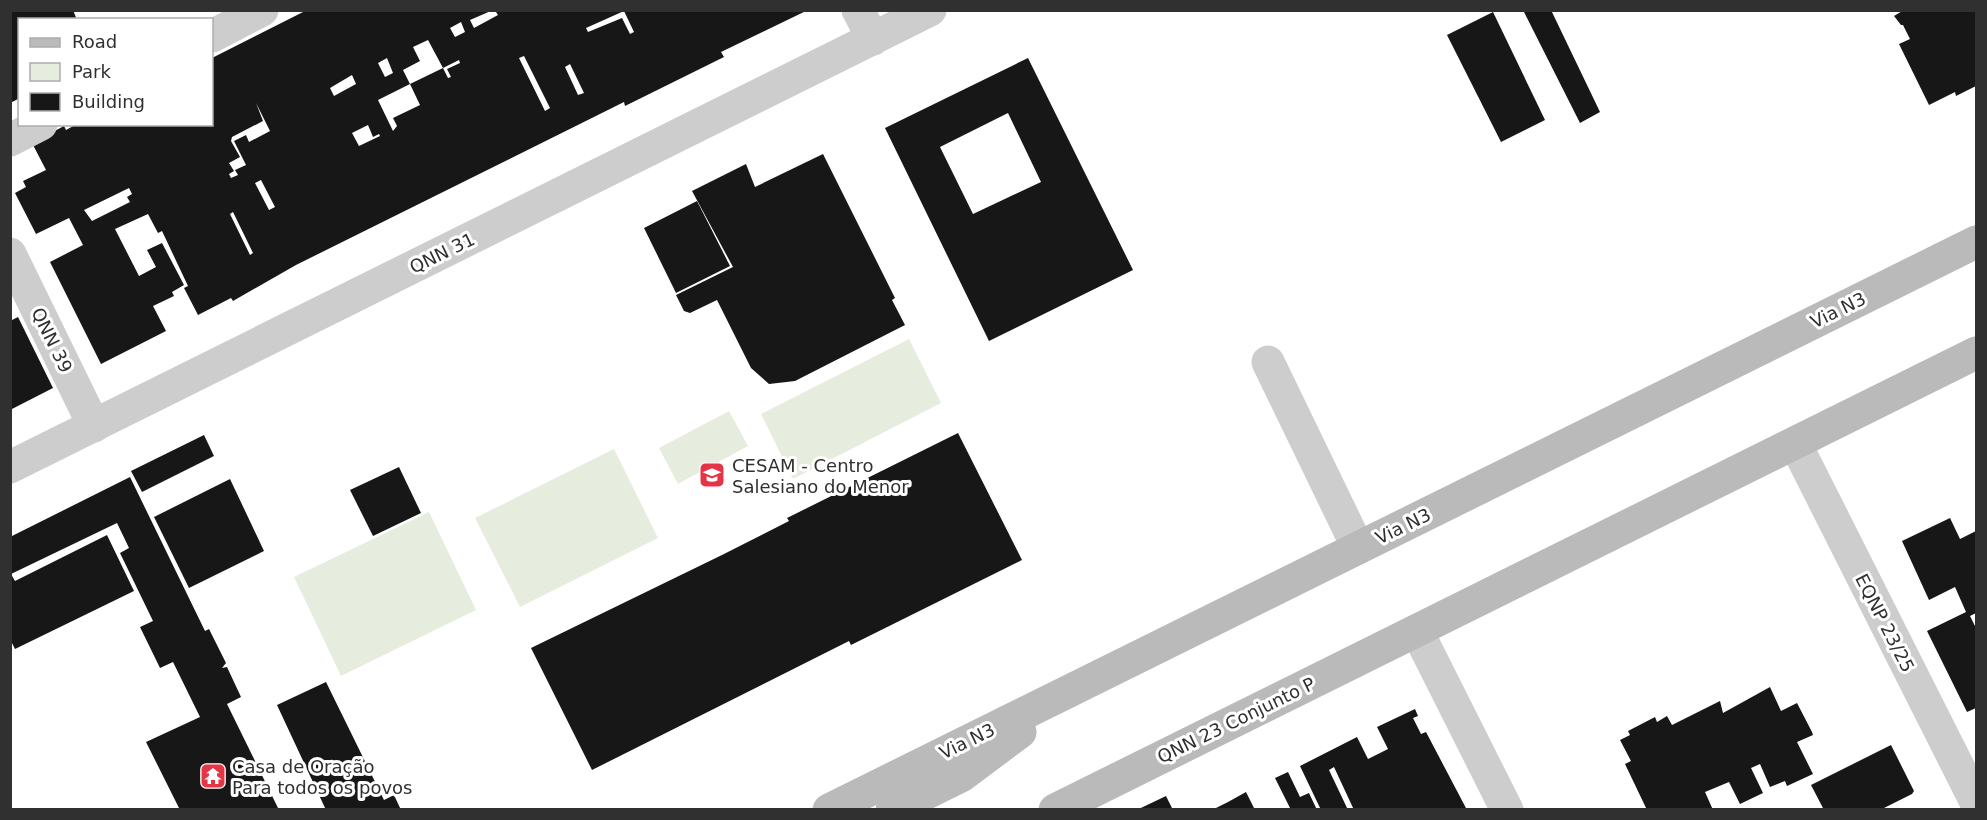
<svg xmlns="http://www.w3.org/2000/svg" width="1987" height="820" viewBox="0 0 1987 820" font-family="'DejaVu Sans',sans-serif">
<rect width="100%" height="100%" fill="#fff"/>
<g fill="#e7edde">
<polygon points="909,339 941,403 793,479 761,414"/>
<polygon points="729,411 748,446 678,484 659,448"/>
<polygon points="614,449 658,538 520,607 475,518"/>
<polygon points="429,512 476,610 341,676 294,577"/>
</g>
<g fill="#171717" fill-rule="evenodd">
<polygon points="10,10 73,10 77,20 20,20 20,98 10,103"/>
<path d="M 307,10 L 493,10 L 470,20 L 474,28 L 498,15 L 496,12 L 499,10 L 808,10 L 721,52 L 724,57 L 625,106 L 624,102 L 296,265 L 233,301 L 231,298 L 198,315 L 184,288 L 188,286 L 162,231 L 158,233 L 148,214 L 115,229 L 139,276 L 156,267 L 147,250 L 162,243 L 184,285 L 172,292 L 174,296 L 153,306 L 166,331 L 101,364 L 50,262 L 83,245 L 69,218 L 36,234 L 15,193 L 26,187 L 23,181 L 46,170 L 32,143 L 64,126 L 66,130 L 77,124 L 212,124 L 212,58 ZM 624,11 L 634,32 L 630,34 L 622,18 L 588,32 L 586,28 ZM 461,22 L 465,32 L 455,37 L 450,28 ZM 428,40 L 443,68 L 459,60 L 460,63 L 447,69 L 451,77 L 448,78 L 443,68 L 410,84 L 403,70 L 420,61 L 413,47 ZM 524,56 L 550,108 L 545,111 L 519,58 ZM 387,58 L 393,73 L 385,77 L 378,63 ZM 570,64 L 584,93 L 578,95 L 565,67 ZM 352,75 L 356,84 L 334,96 L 330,88 ZM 410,84 L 420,105 L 393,118 L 397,126 L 393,131 L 378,100 ZM 256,103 L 270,131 L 249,142 L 246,135 L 234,141 L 246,165 L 235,170 L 238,175 L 231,178 L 229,174 L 234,171 L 229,163 L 240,157 L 231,141 L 232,137 L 263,121 ZM 368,125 L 373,137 L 379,134 L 380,136 L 359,146 L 352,133 ZM 261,180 L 275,207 L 269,210 L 255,183 ZM 129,188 L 132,194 L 127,197 L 130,202 L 92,221 L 84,210 ZM 233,212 L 253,253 L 250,255 L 230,214 Z"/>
<polygon points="1523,10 1551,10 1600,112 1580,123"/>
<polygon points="1904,10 1976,10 1976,86 1956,96 1955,92 1929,105 1899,44 1910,39 1903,25 1901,25 1894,16"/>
<polygon points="1493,12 1545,120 1501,142 1447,35"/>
<path d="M 1028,58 L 1133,270 L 989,341 L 885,128 ZM 1008,113 L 1041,182 L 973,214 L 940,147 Z"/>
<polygon points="823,154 895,298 892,300 905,325 795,381 769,384 751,368 717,300 690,313 684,311 676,295 733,267 692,191 746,164 755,187"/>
<polygon points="697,201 730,266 676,293 644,228"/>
<polygon points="18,317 53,388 10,410 10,321"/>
<polygon points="958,433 1022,560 851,645 849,641 592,770 531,648 724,554 789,521 787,518"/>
<polygon points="204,435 214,456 142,492 131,471"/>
<polygon points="399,467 421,513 373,536 350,490"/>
<polygon points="130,477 205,631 209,629 226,663 222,668 227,667 241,697 227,704 279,810 180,810 146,742 200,717 173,662 160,668 140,627 153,621 120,553 129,548 117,523 11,574 15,581 107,535 134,591 15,649 10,639 10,537"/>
<polygon points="230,479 264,551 189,588 154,517"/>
<polygon points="1950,518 1960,539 1976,531 1976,613 1970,616 1976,628 1976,708 1967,712 1927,631 1966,612 1955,587 1929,600 1902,541"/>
<polygon points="326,682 384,800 394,795 401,810 326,810 277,705"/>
<polygon points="1770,687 1781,711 1797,703 1812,732 1813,735 1797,742 1813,774 1787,786 1785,781 1770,787 1760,764 1751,768 1763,793 1740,804 1729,782 1705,792 1713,810 1647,810 1625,764 1631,761 1620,740 1630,735 1628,731 1655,717 1657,722 1667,716 1672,725 1720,701 1723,713"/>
<polygon points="1415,709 1418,716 1413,718 1421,734 1426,732 1467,810 1354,810 1334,767 1329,770 1348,810 1321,810 1300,766 1357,737 1368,759 1388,749 1377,727"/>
<polygon points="1891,745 1914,791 1912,794 1880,810 1824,810 1811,785"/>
<polygon points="1288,772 1300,797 1309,793 1317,810 1291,810 1275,778"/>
<polygon points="1246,792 1255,810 1212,810 1228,802"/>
<polygon points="1166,796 1173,810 1136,810 1143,807"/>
</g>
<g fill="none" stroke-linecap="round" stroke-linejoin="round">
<g stroke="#cdcdcd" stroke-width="33">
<polyline points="858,10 873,39"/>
<polyline points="212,36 262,10"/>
<polyline points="10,140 41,124"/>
<polyline points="10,254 94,426"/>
<polyline points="1268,362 1358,548"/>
<polyline points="1795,443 1976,802"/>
<polyline points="10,467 930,10"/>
<polyline points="1417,631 1507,810"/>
</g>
<g stroke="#bababa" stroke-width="33">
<polyline points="829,810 1976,242"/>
<polyline points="892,810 961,776 1020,732"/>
<polyline points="1055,810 1976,353"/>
</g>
</g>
<defs>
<g id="school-square" transform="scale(1.35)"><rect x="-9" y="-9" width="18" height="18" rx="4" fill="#e43547" stroke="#fff"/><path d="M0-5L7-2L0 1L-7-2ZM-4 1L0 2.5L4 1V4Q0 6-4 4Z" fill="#fff"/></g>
<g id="temple-square" transform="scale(1.35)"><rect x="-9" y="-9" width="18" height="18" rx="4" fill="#e43547" stroke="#fff"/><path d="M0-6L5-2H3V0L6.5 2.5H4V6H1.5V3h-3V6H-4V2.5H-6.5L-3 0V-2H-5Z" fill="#fff"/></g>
</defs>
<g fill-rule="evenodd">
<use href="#school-square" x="712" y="475"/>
<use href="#temple-square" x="213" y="776"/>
</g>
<g text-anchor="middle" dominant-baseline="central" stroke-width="6" stroke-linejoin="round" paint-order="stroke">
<g font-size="18" fill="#303030" stroke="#fff">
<text transform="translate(442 253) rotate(-26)">QNN 31</text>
<text transform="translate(1838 310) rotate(-26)">Via N3</text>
<text transform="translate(52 340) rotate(64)">QNN 39</text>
<text transform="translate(1403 526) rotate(-26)">Via N3</text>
<text transform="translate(1885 623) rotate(63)">EQNP 23/25</text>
<text transform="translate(1236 720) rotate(-26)">QNN 23 Conjunto P</text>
<text transform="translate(967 741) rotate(-26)">Via N3</text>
</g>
<g font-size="18" fill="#303030" stroke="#fff" text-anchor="start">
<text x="732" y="465">CESAM - Centro<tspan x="732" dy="21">Salesiano do Menor</tspan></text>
<text x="232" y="766">Casa de Oração<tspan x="232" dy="21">Para todos os povos</tspan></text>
</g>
</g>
<rect width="1987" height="820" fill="none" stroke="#303030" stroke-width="24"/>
<rect x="18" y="18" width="195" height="108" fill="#ffffff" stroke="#acacac" stroke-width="1.5"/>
<rect x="30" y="38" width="30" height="9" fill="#bababa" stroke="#acacac" stroke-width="1.5"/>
<text x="72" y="48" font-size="18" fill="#303030">Road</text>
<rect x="30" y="63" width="30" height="18" fill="#e7edde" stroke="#acacac" stroke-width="1.5"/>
<text x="72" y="78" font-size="18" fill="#303030">Park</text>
<rect x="30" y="93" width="30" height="18" fill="#171717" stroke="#acacac" stroke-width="1.5"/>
<text x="72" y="108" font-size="18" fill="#303030">Building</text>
</svg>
